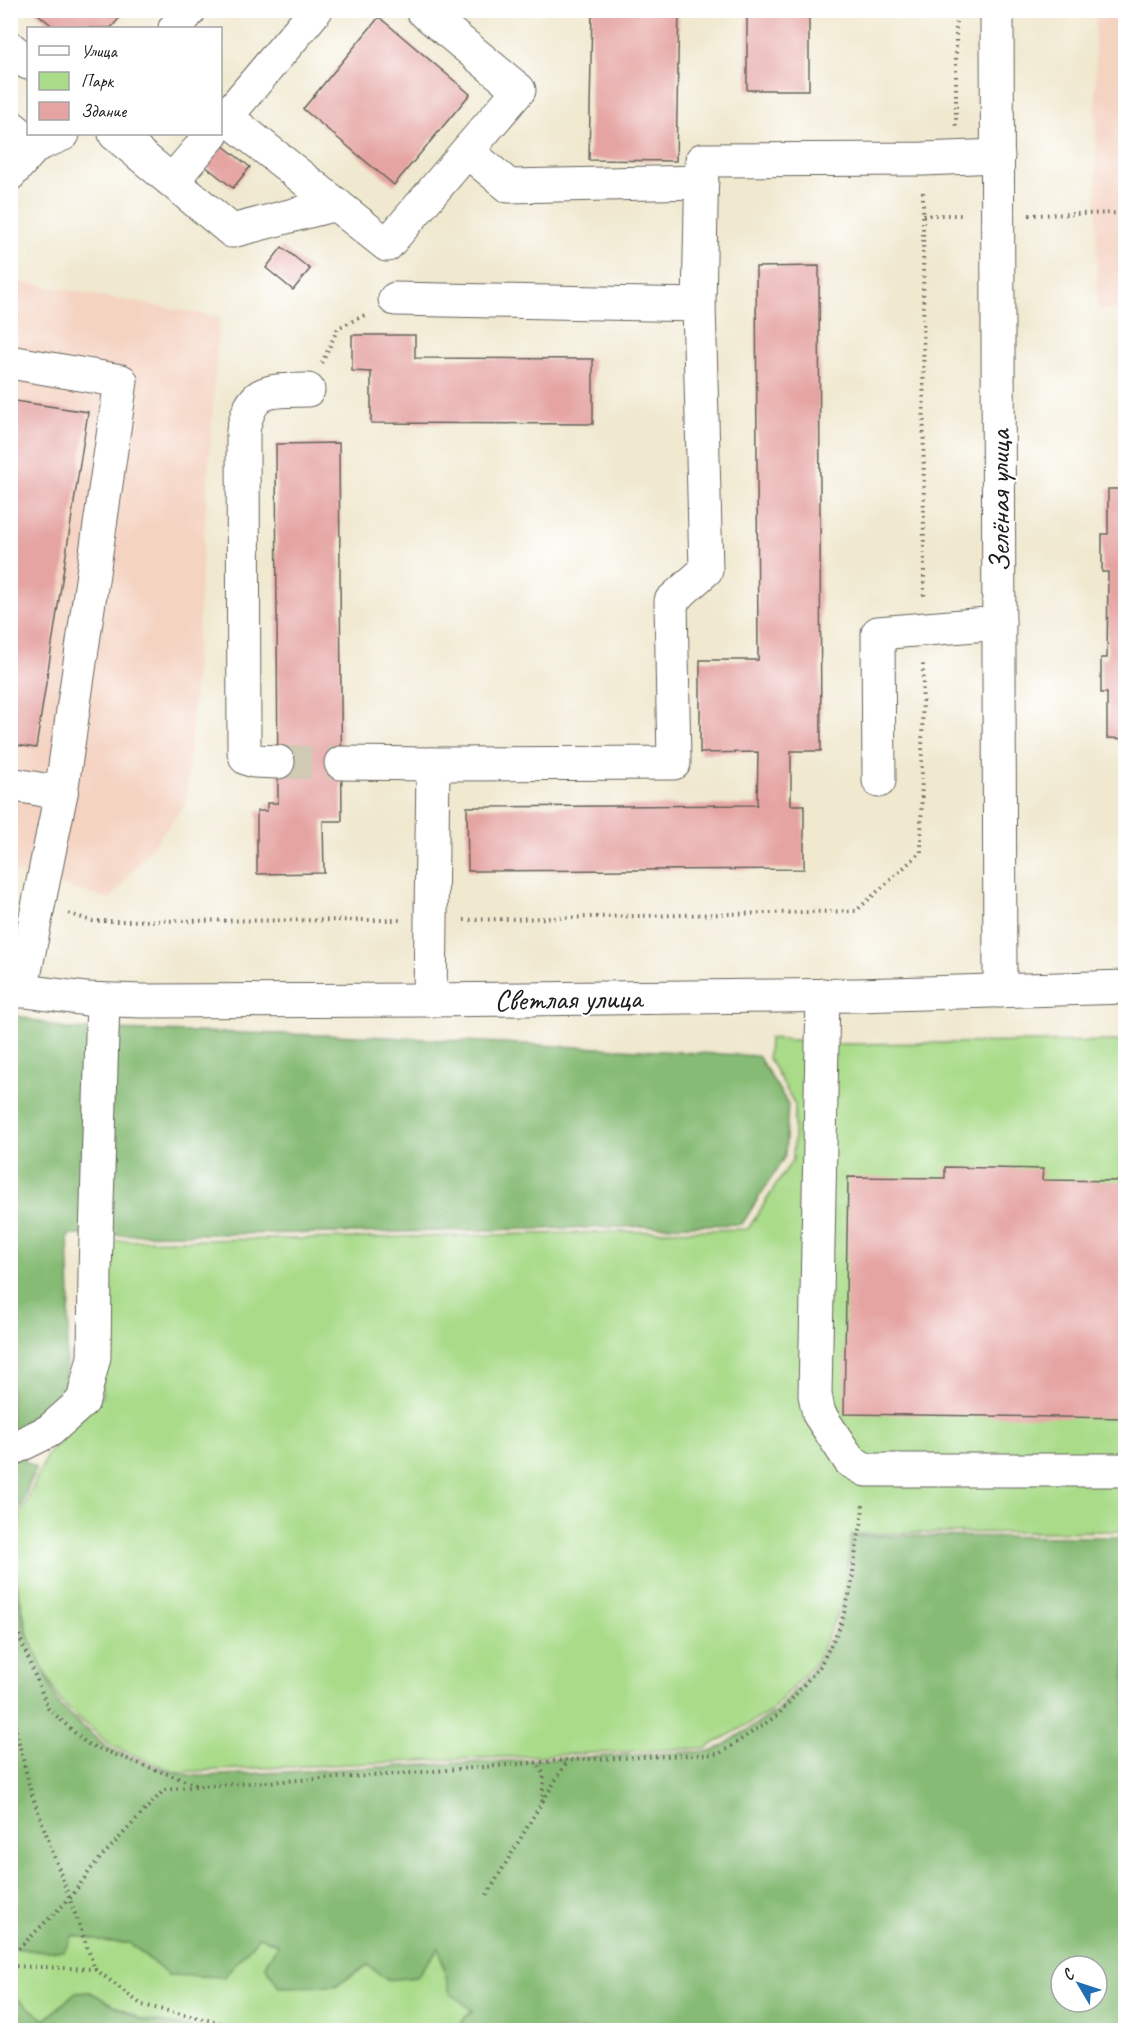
<svg xmlns="http://www.w3.org/2000/svg" width="1136" height="2041" viewBox="0 0 1136 2041" font-family="Caveat,sans-serif">
<rect width="100%" height="100%" fill="#fff"/>
<filter id="ink" filterUnits="userSpaceOnUse"><feTurbulence type="fractalNoise" baseFrequency=".0167" numOctaves="2"/><feDisplacementMap in="SourceGraphic" scale="12" xChannelSelector="R" yChannelSelector="G"/><feConvolveMatrix kernelMatrix="1 2 1 2 8 2 1 2 1" color-interpolation-filters="sRGB"/></filter>
<filter id="wash" filterUnits="userSpaceOnUse"><feTurbulence type="fractalNoise" baseFrequency=".008" numOctaves="4" result="noise"/><feDisplacementMap in="SourceGraphic" scale="24" xChannelSelector="R" yChannelSelector="G"/><feGaussianBlur stdDeviation="1.35" result="paint"/><feColorMatrix in="noise" values="0 0 0 0 0 0 0 0 0 0 0 0 0 0 0 0 0 1.4 0 .05"/><feComposite in="paint" operator="in"/></filter>
<g filter="url(#wash)">
<rect width="100%" height="100%" fill="#f0e8cf"/>
<g fill="#f4d3c1">
<polygon points="1095,11 1125,11 1125,309 1097,309"/>
<polygon points="10,280 219,317 186,804 110,899 11,871"/>
</g>
<g fill="#a9db89" stroke="#627c52" stroke-width="1.5">
<polygon points="769,1038 843,1044 1125,1041 1125,1531 851,1534 844,1599 816,1662 770,1712 706,1748 175,1772 110,1745 62,1703 31,1647 11,1556 20,1517 47,1455 102,1396 103,1241 364,1238 748,1229 793,1159 795,1105 768,1057"/>
<polygon points="73,1935 111,1943 130,1943 168,1975 259,1937 278,1944 335,1986 368,1965 387,1980 439,1947 444,1964 472,2010 455,2030 211,2030 142,2020 90,1992 75,1993 45,2020 11,1994 11,1947 37,1951"/>
</g>
<g fill="#86bb75" stroke="#516c48" stroke-width="1.5" fill-rule="evenodd">
<polygon points="11,1014 64,1029 366,1036 758,1056 788,1104 785,1156 742,1224 358,1233 68,1235 70,1300 64,1393 22,1424 20,1457 36,1468 17,1516 11,1553"/>
<path d="M 852,1536 L 1125,1537 L 1125,2030 L 455,2030 L 472,2010 L 450,1993 L 439,1948 L 416,1977 L 387,1980 L 368,1965 L 335,1986 L 279,1987 L 265,1965 L 278,1944 L 259,1937 L 224,1977 L 168,1975 L 130,1943 L 111,1943 L 73,1935 L 64,1951 L 37,1951 L 11,1947 L 11,1558 L 25,1629 L 59,1705 L 107,1748 L 172,1773 L 201,1776 L 714,1751 L 776,1712 L 817,1665 L 838,1625 L 849,1582 ZM 1061,1966 L 1097,1966 L 1097,2002 L 1061,2002 Z"/>
<polygon points="90,1992 142,2020 211,2030 11,2030 11,1994 45,2020 75,1993"/>
</g>
<g id="blocks">
<g fill="#e5a4a2">
<polygon points="33,10 126,10 111,28 55,28"/>
<polygon points="592,10 679,10 676,161 589,160"/>
<rect x="747" y="10" width="62" height="80"/>
<polygon points="379,17 470,94 394,185 303,109"/>
<polygon points="222,145 250,167 233,188 205,166"/>
<polygon points="282,247 310,269 293,290 266,268"/>
<polygon points="819,266 821,751 791,751 791,805 804,805 804,869 468,871 467,807 757,805 758,752 700,753 700,660 758,660 756,267"/>
<polygon points="352,335 415,335 415,358 593,359 593,424 371,423 371,372 352,371"/>
<polygon points="15,401 88,412 36,748 10,744 10,433"/>
<polygon points="339,443 342,821 323,821 324,873 257,874 257,811 267,811 267,803 278,803 276,444"/>
<polygon points="1108,489 1126,489 1126,739 1107,738 1107,693 1101,693 1101,658 1107,658 1108,572 1102,572 1102,534 1108,534"/>
<polygon points="945,1167 1043,1169 1042,1180 1126,1181 1126,1418 844,1414 848,1177 945,1178"/>
</g>
</g>
</g>
<g filter="url(#ink)">
<use href="#blocks" fill-opacity="0" stroke="#66635b" stroke-width="1.5"/>
<g fill="none" stroke-linecap="round" stroke-linejoin="round">
<polyline stroke="#d0c9b4" stroke-width="33" stroke-dasharray="33 16" stroke-linecap="butt" points="278,762 341,763"/>
<g stroke="#66635b" stroke-width="35">
<g id="minor">
<polyline points="316,10 226,117 387,245 519,90 422,10"/>
<polyline points="997,10 1000,991"/>
<polyline points="175,28 190,10"/>
<polyline points="10,48 28,63"/>
<polyline points="10,126 35,146"/>
<polyline points="115,134 232,231 336,204"/>
<polyline points="468,152 509,186 702,182"/>
<polyline points="10,174 35,146 63,134"/>
<polyline points="172,181 212,134"/>
<polyline points="395,299 699,305 706,570 671,601 674,763 433,764 430,1000"/>
<polyline points="699,305 702,160 923,159 998,156"/>
<polyline points="10,362 121,381 61,793 21,991"/>
<path d="M 278,762 L 254,761 L 246,758 L 244,752 L 243,431 C 252,386 269,391 308,390"/>
<polyline points="341,763 433,764"/>
<polyline points="879,781 878,633 999,623"/>
<polyline points="10,784 61,793"/>
<polyline points="10,989 86,999 142,1001 430,1000 858,995 1126,987"/>
<polyline points="823,995 815,1395 819,1414 850,1461 866,1470 1126,1470"/>
<polyline points="10,1450 49,1431 83,1401 94,1357 95,1272 103,1000"/>
</g>
</g>
<g stroke="#66635b" stroke-width="4" stroke-dasharray="1.5 4.5" stroke-linecap="butt">
<polyline points="956,10 956,127"/>
<polyline points="923,192 924,596"/>
<polyline points="923,215 964,215"/>
<polyline points="1029,215 1126,213"/>
<polyline points="322,363 338,328 367,314"/>
<polyline points="69,914 93,921 400,920"/>
<polyline points="464,920 856,911 921,852 923,660"/>
<polyline points="10,1613 48,1708 87,1744 199,1786 386,1775 568,1760 719,1754 778,1715 820,1666 840,1627 851,1588 857,1543 862,1521 863,1503"/>
<polyline points="10,1707 31,1792 95,1969 142,2005 238,2027 336,2030"/>
<polyline points="543,1801 568,1760"/>
<polyline points="487,1895 542,1802 544,1774 536,1764"/>
<polyline points="10,1957 70,1898 94,1865 164,1790 197,1786"/>
<polyline points="10,1966 95,1969"/>
<polyline points="462,2030 635,2027 643,2030"/>
</g>
<use href="#minor" stroke="#fff" stroke-width="33"/>
</g>
</g>
<g text-anchor="middle" dominant-baseline="central" stroke-width="4.5" stroke-linejoin="round" paint-order="stroke">
<g font-size="30" fill="#1c1c1c" stroke="#fff">
<text transform="translate(999 501) rotate(-90)">Зелёная улица</text>
<text transform="translate(568 999) rotate(-1)">Светлая улица</text>
</g>
</g>
<rect width="1136" height="2041" fill="none" stroke="#fff" stroke-width="36"/>
<rect x="27" y="27" width="195" height="108" fill="#ffffff" stroke="#a4a4a4" stroke-width="1.5"/>
<rect x="39" y="46" width="30" height="9" fill="#ffffff" stroke="#a4a4a4" stroke-width="1.5"/>
<text x="81" y="57" font-size="18" fill="#1c1c1c">Улица</text>
<rect x="39" y="72" width="30" height="18" fill="#a9db89" stroke="#a4a4a4" stroke-width="1.5"/>
<text x="81" y="87" font-size="18" fill="#1c1c1c">Парк</text>
<rect x="39" y="102" width="30" height="18" fill="#e5a4a2" stroke="#a4a4a4" stroke-width="1.5"/>
<text x="81" y="117" font-size="18" fill="#1c1c1c">Здание</text>
<g transform="translate(1079 1984) rotate(309)"><circle r="28" fill="#ffffff" stroke="#a4a4a4" stroke-width="1.5"/>
<path d="M0-4.5L10 22L0 15L-10 22Z" fill="#1f6fb2"/>
<text y="-9" font-size="16" font-weight="bold" text-anchor="middle" fill="#1c1c1c">С</text>
</g>
</svg>
